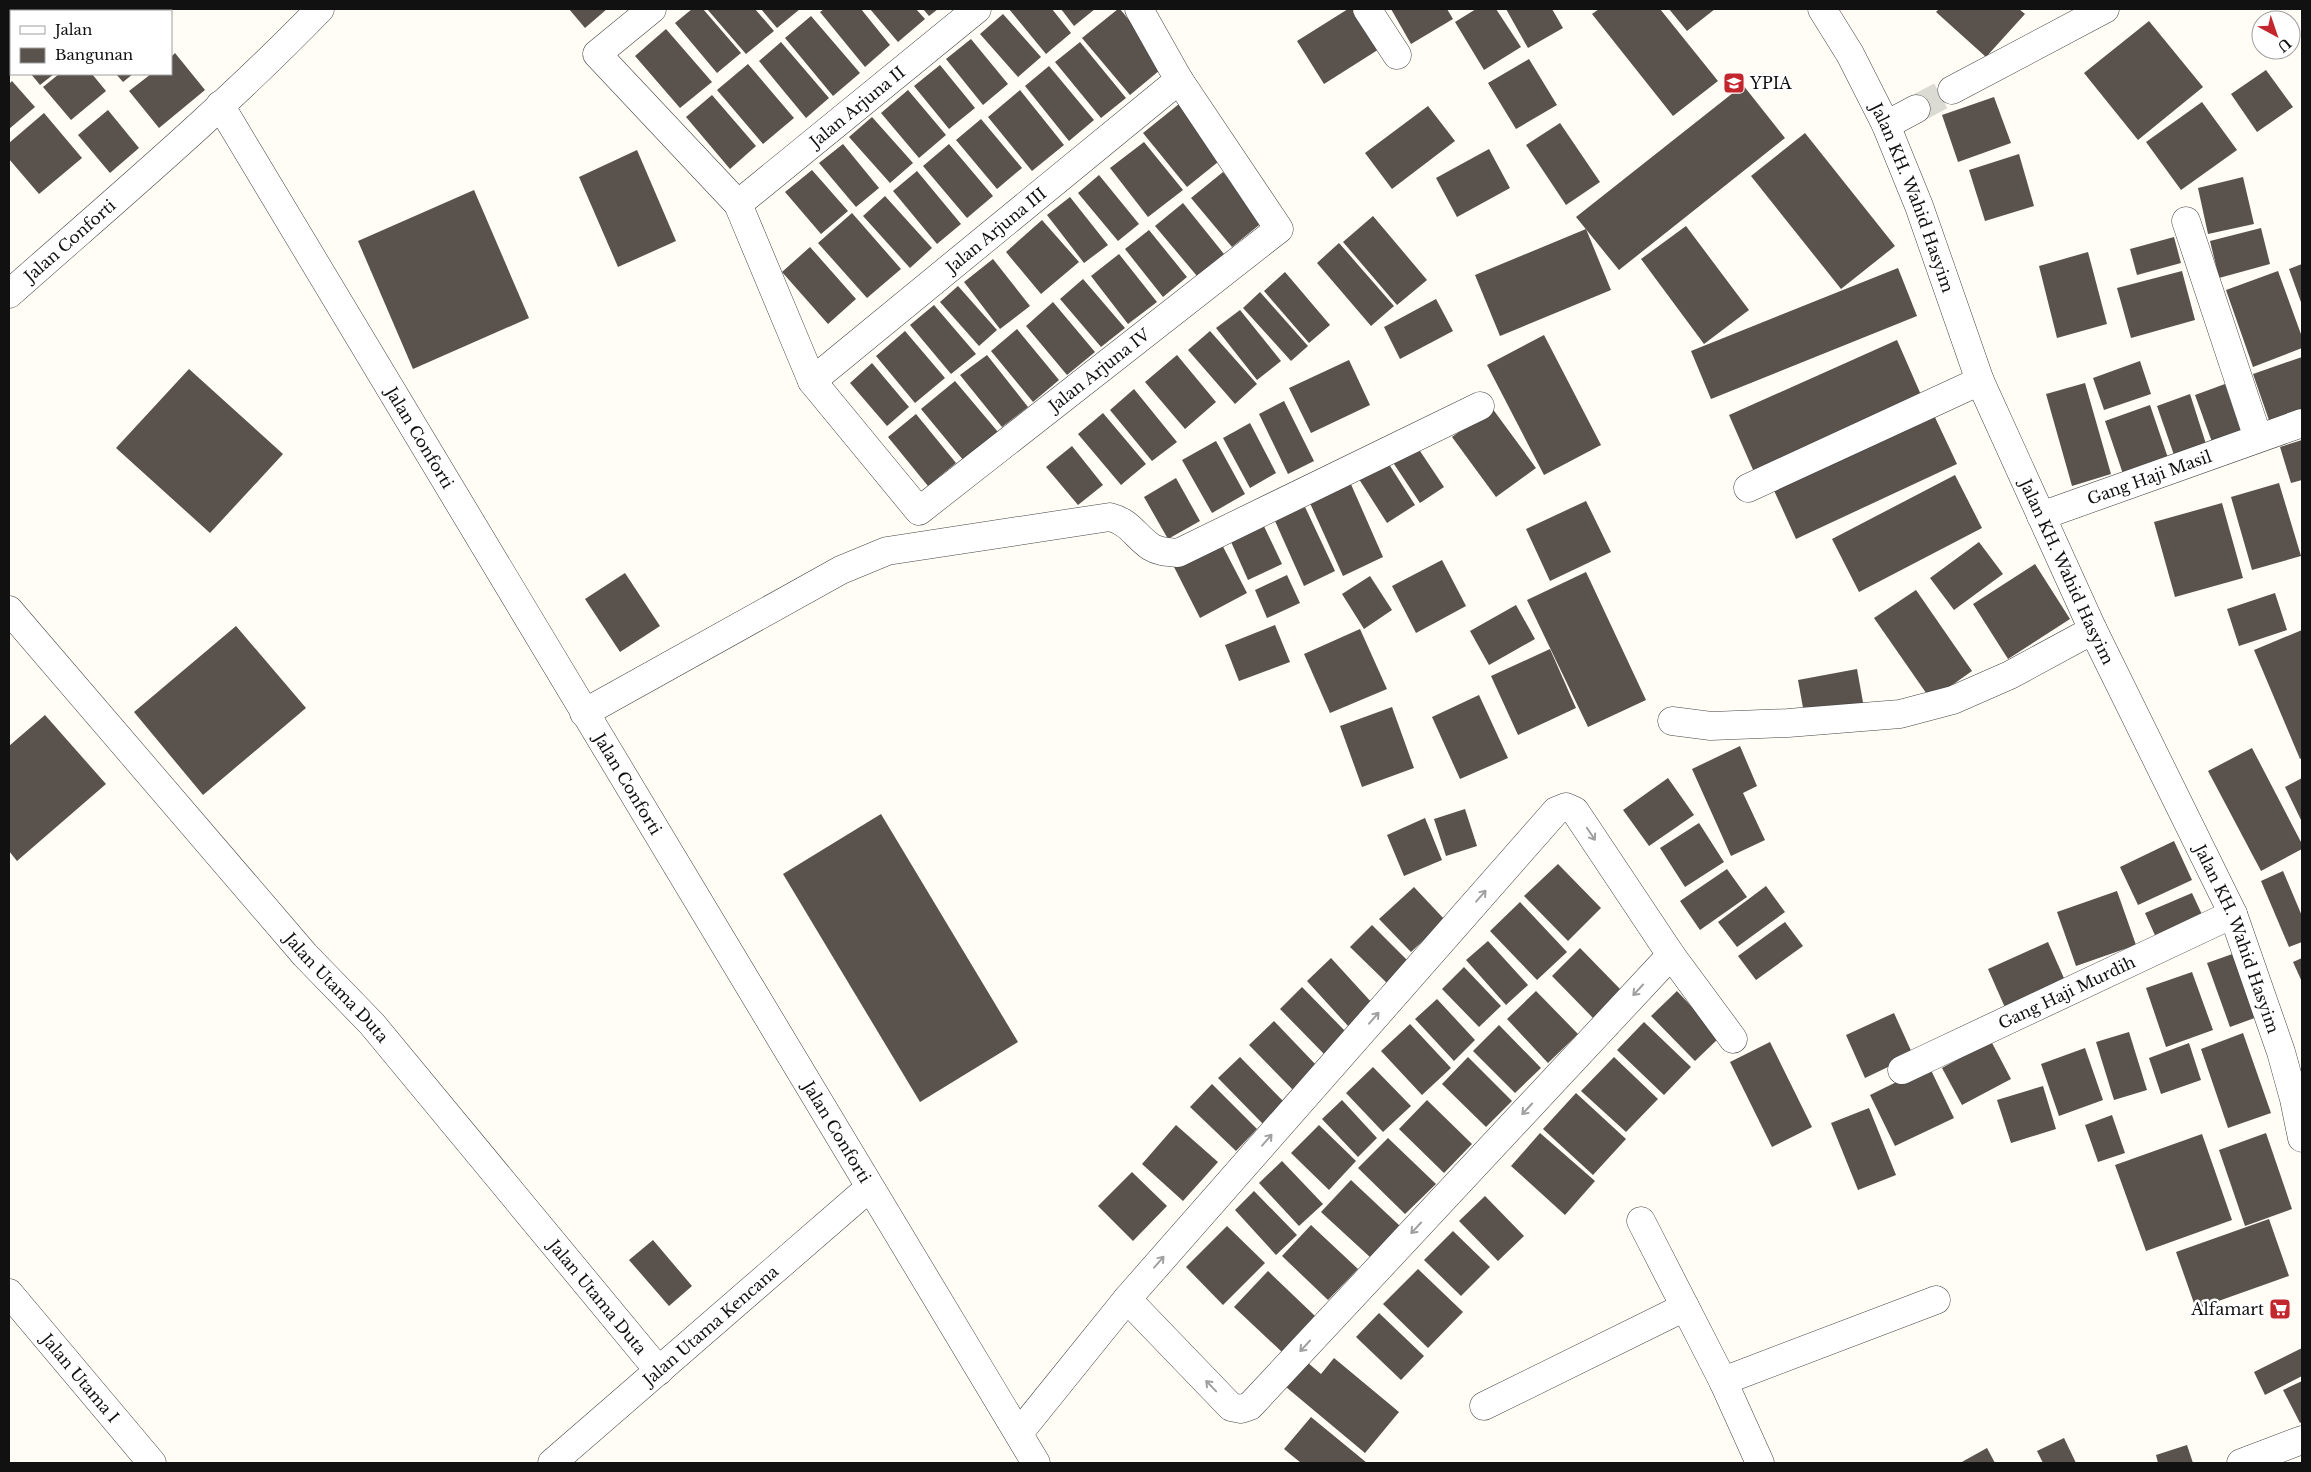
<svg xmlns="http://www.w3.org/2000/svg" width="2311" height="1472" viewBox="0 0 2311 1472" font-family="'Libre Baskerville',serif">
<rect width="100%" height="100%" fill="#fffdf5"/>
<g fill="#5a524d">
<polygon points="9,9 33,9 30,11 11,11 11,26 9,28"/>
<polygon points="65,9 112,9 109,11 67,11"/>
<polygon points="129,9 139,9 142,11 126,11"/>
<polygon points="569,9 607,9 585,28"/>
<polygon points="692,9 703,9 741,53 717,73 675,23"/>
<polygon points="707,9 755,9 774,31 746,54"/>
<polygon points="761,9 800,9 777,28"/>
<polygon points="824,9 861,9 890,45 865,67 820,12"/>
<polygon points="870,9 916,9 925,19 898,42"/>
<polygon points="923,9 938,9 929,16"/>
<polygon points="1009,9 1052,9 1071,33 1046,54"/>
<polygon points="1061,9 1095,9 1074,26"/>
<polygon points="1118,9 1120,9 1166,65 1130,95 1082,38"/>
<polygon points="1348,9 1361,9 1384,46 1324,84 1297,41"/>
<polygon points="1391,9 1447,9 1453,19 1411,44"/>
<polygon points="1476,9 1496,9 1521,47 1484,70 1455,22"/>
<polygon points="1506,9 1552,9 1563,28 1528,48"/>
<polygon points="1599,9 1660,9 1718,81 1673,116 1592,14"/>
<polygon points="1669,9 1715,9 1687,31"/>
<polygon points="1939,9 2019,9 2025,14 1986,57 1936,12"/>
<polygon points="1003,14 1041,57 1018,77 980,34"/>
<polygon points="811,16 860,73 833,96 785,38"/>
<polygon points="2149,21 2203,87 2138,140 2084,73"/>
<polygon points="666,29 712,82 680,108 635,56"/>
<polygon points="971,39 1008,84 983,105 946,59"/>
<polygon points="781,42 829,98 806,118 759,61"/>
<polygon points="1080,42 1126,98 1101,118 1055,62"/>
<polygon points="175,53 205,90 159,128 129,91 151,74 171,74 171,57"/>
<polygon points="1529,59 1557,105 1516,129 1488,83"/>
<polygon points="748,64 794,118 763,144 717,90"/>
<polygon points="940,65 975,108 949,129 914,86"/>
<polygon points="1049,66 1094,120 1069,141 1025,86"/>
<polygon points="2266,70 2293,107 2257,132 2231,94"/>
<polygon points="31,74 54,74 40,85"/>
<polygon points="59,74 92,74 106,91 71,120 43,87"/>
<polygon points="116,74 133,74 123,82"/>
<polygon points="12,81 35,107 9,129 9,84"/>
<polygon points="1743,85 1785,138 1619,270 1576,217"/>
<polygon points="908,90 946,135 919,158 881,113"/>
<polygon points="1020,90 1064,145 1032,171 988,117"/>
<polygon points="712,95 756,146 730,169 686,117"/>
<polygon points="1994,97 2011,143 1958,162 1942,115"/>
<polygon points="2202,102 2237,150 2181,190 2146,142"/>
<polygon points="1179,104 1223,158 1187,187 1143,133"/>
<polygon points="1428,106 1455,141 1392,189 1365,153"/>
<polygon points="108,110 139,148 110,173 78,135"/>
<polygon points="44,113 82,158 39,194 9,159 9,143"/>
<polygon points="872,117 913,163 890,183 849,137"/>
<polygon points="981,119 1022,168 997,189 956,140"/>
<polygon points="1560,123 1600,182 1566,205 1526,145"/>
<polygon points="1805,133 1895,246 1841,289 1751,176"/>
<polygon points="1144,142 1183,190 1148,217 1110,168"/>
<polygon points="843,144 879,188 856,207 819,163"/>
<polygon points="949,144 993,196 967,218 923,166"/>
<polygon points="1489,149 1510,188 1457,217 1436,178"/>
<polygon points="637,150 676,241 618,267 579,177"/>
<polygon points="2019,154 2034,206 1985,221 1969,170"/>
<polygon points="812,170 848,211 821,234 785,192"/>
<polygon points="917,171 961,224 937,244 893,191"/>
<polygon points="1223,172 1264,221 1232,247 1191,198"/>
<polygon points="1099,175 1139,224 1118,241 1078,193"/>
<polygon points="2243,177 2254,224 2208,234 2198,188"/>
<polygon points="474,190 529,318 413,369 358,241"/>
<polygon points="885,196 932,248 910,268 863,216"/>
<polygon points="1070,197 1108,245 1084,263 1047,215"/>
<polygon points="1183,203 1224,254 1197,276 1155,226"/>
<polygon points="852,213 901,269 867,298 818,243"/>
<polygon points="1373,216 1427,280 1397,305 1343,242"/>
<polygon points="1042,220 1079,262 1041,294 1006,252"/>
<polygon points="1686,226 1749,310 1704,344 1641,259"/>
<polygon points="2261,228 2270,264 2219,278 2210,241"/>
<polygon points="1586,229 1611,290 1500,336 1475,275"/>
<polygon points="1149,230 1187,277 1163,297 1125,249"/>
<polygon points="2174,237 2181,263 2137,275 2130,249"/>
<polygon points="1339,243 1394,306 1371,326 1317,263"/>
<polygon points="810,247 856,299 828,324 782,272"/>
<polygon points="2088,252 2107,324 2057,338 2039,266"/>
<polygon points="1119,254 1157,302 1128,324 1091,276"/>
<polygon points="993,259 1030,306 1000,329 964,282"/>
<polygon points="2302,264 2302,305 2289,269"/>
<polygon points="1898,268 1917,316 1711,399 1691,351"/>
<polygon points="2182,271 2195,320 2131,338 2117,288"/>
<polygon points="2278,271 2302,337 2302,348 2253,367 2226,290"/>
<polygon points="1285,272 1330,325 1309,343 1264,291"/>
<polygon points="1083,279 1125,328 1101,347 1060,299"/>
<polygon points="958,286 997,330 979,346 940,302"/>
<polygon points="1260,292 1308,346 1291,361 1243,308"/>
<polygon points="1436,299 1453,331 1400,359 1384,327"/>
<polygon points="1053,302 1095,352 1067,375 1026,326"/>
<polygon points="934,305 976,354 951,374 910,325"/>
<polygon points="1240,310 1281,361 1257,380 1216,328"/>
<polygon points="1017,329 1059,380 1033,402 991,351"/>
<polygon points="905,331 945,378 915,403 876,356"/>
<polygon points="1210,331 1257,384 1235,404 1188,350"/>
<polygon points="1544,335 1601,445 1544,475 1487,365"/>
<polygon points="1897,340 1925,404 1757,479 1729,415"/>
<polygon points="987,355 1028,407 1002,427 960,375"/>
<polygon points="1177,355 1216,402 1185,429 1145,382"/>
<polygon points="2302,357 2302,412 2270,423 2253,374"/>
<polygon points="1349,360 1370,405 1311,433 1289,388"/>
<polygon points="2140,361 2151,394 2104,410 2093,378"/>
<polygon points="872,363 909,407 887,426 850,383"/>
<polygon points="189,369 283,454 210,533 116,448"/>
<polygon points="955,381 998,432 964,461 921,409"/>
<polygon points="2085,383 2111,474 2072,486 2046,394"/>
<polygon points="2225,384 2241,431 2212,442 2195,395"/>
<polygon points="1134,389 1177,442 1152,461 1110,410"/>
<polygon points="2190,394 2206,444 2174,455 2157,406"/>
<polygon points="1284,401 1314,461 1288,474 1259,414"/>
<polygon points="2150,405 2168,458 2123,474 2105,421"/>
<polygon points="1492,408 1536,468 1496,497 1452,437"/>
<polygon points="1932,411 1957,464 1796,539 1772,486"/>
<polygon points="1103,413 1146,464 1121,485 1078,434"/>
<polygon points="916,414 956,463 928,486 888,437"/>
<polygon points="1250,423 1276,473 1250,488 1223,438"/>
<polygon points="2302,440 2302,480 2291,483 2280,447"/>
<polygon points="1216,441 1245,494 1212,513 1182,460"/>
<polygon points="1414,442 1444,487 1420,503 1390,458"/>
<polygon points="1072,446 1103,485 1078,505 1046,467"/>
<polygon points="1385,458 1415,505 1387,523 1357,476"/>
<polygon points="1955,475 1982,528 1859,592 1832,539"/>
<polygon points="1176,478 1200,521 1168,539 1144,497"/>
<polygon points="1350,482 1383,557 1343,576 1309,501"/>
<polygon points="2279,483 2301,556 2252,570 2231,497"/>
<polygon points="1586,501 1611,552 1550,581 1526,529"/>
<polygon points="2222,503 2243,578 2175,597 2154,522"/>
<polygon points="1305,507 1335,571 1304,586 1275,521"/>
<polygon points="1261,520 1282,564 1248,580 1228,535"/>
<polygon points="1218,537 1247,593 1200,618 1171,561"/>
<polygon points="1979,542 2003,574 1954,610 1930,578"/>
<polygon points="1442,560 1466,606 1416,633 1392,586"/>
<polygon points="2035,564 2070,619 2008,659 1973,604"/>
<polygon points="1586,572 1646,700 1588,727 1527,600"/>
<polygon points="625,573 660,626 620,652 585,599"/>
<polygon points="1287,575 1300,603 1267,618 1255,590"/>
<polygon points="1370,576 1392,610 1364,629 1342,594"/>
<polygon points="1916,590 1972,671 1931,700 1874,618"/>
<polygon points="2275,593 2287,630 2239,646 2227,609"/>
<polygon points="1516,605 1535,639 1489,665 1470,631"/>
<polygon points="1275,625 1290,662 1239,681 1225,645"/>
<polygon points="236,626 306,708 203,795 134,712"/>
<polygon points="1360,629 1387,689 1330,713 1304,654"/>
<polygon points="2302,630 2302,758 2300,759 2254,650"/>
<polygon points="1550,649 1576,708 1518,735 1491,676"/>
<polygon points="1857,669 1864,708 1805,719 1798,680"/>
<polygon points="1479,695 1508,758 1460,779 1432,717"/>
<polygon points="1392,707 1414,768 1362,787 1340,726"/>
<polygon points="45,715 106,784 17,861 9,851 9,746"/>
<polygon points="1740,746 1757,786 1743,793 1765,840 1731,856 1692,769"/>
<polygon points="2252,748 2302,844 2302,849 2261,871 2208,771"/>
<polygon points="1668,778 1694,815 1649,846 1623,810"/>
<polygon points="2302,778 2302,822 2285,787"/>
<polygon points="1465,809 1477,846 1446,856 1434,819"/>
<polygon points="881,814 1018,1042 920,1102 783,874"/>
<polygon points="1425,818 1442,860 1404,876 1387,835"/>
<polygon points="1699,823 1724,862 1685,887 1660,848"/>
<polygon points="2174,841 2192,880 2138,905 2120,867"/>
<polygon points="1558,864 1601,908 1568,941 1524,896"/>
<polygon points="1727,869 1747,897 1700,930 1680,901"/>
<polygon points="2283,871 2302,916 2302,942 2289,947 2261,881"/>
<polygon points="1766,886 1785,912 1737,947 1718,922"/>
<polygon points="1414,887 1445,920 1411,952 1379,919"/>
<polygon points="2117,891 2136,945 2076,966 2057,912"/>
<polygon points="2192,893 2205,921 2158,942 2145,913"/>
<polygon points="1520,902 1567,952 1537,980 1490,931"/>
<polygon points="1785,922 1803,946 1756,980 1738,956"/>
<polygon points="1372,925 1412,965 1390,986 1350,947"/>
<polygon points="1488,941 1528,985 1506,1005 1466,960"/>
<polygon points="2048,942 2067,985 2007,1012 1988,969"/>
<polygon points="1580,948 1621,990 1593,1018 1552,976"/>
<polygon points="2238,952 2260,1016 2230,1027 2207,963"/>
<polygon points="1331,958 1373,1004 1349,1027 1307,981"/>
<polygon points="2302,958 2302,982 2293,962"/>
<polygon points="1464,967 1501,1006 1479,1027 1442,989"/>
<polygon points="2192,972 2213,1030 2166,1047 2146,988"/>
<polygon points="1302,987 1346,1032 1324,1054 1280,1009"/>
<polygon points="1536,991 1578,1034 1548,1063 1507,1019"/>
<polygon points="1677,991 1720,1037 1695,1061 1651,1016"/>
<polygon points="1437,999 1475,1040 1454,1061 1415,1019"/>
<polygon points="1894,1013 1913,1055 1865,1078 1846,1035"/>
<polygon points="1274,1021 1318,1067 1294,1091 1249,1045"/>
<polygon points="1644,1022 1691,1067 1664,1095 1617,1050"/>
<polygon points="1410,1024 1451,1068 1422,1095 1381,1051"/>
<polygon points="1499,1025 1541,1068 1515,1093 1473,1051"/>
<polygon points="2129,1032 2147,1090 2114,1100 2096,1042"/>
<polygon points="2243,1033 2271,1113 2228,1128 2201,1049"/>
<polygon points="1991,1041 2011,1079 1962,1105 1942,1068"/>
<polygon points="1770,1042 1812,1127 1772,1147 1730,1062"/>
<polygon points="2189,1043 2201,1080 2161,1094 2149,1058"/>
<polygon points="2085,1048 2103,1100 2059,1116 2041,1064"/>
<polygon points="1240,1057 1284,1102 1263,1124 1218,1078"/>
<polygon points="1468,1057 1512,1101 1486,1127 1442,1084"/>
<polygon points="1614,1057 1658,1099 1626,1132 1581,1091"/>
<polygon points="1929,1066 1954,1118 1895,1146 1870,1095"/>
<polygon points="1373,1067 1411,1106 1383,1132 1346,1093"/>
<polygon points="1212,1084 1257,1129 1236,1151 1190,1107"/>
<polygon points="2043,1086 2056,1129 2011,1143 1997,1100"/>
<polygon points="1576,1093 1626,1139 1593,1175 1543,1129"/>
<polygon points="1342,1100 1377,1138 1358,1157 1322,1119"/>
<polygon points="1427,1100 1472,1144 1444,1173 1399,1129"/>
<polygon points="1869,1108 1896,1175 1858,1190 1831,1123"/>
<polygon points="2112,1115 2125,1153 2098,1162 2085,1125"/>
<polygon points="1176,1125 1218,1162 1183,1201 1142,1164"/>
<polygon points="1319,1125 1356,1161 1329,1190 1291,1153"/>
<polygon points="1540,1133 1595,1181 1565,1215 1511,1166"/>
<polygon points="2266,1133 2292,1209 2245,1226 2219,1150"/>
<polygon points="2202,1134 2232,1220 2146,1251 2115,1165"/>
<polygon points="1388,1138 1436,1184 1405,1214 1358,1168"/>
<polygon points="1282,1161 1323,1204 1299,1226 1259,1183"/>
<polygon points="1132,1172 1167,1206 1133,1241 1098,1206"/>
<polygon points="1351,1180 1400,1226 1371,1258 1321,1212"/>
<polygon points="1254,1191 1297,1235 1276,1255 1235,1210"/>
<polygon points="1485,1196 1524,1236 1498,1261 1459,1221"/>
<polygon points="2269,1219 2289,1276 2196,1309 2176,1252"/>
<polygon points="1311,1225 1358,1269 1328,1300 1282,1256"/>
<polygon points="1227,1226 1265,1263 1223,1305 1186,1267"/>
<polygon points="1453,1231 1490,1267 1461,1296 1424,1260"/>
<polygon points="653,1240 692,1286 669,1306 629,1260"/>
<polygon points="1418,1269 1463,1312 1428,1348 1383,1304"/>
<polygon points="1268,1271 1315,1316 1282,1352 1234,1307"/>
<polygon points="1379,1313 1424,1356 1401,1380 1356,1337"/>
<polygon points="2302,1348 2302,1376 2265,1395 2254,1372"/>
<polygon points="1334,1358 1399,1412 1365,1453 1286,1387 1307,1362 1321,1374"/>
<polygon points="2302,1381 2302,1422 2300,1423 2283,1390"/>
<polygon points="1311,1417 1367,1463 1301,1463 1284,1449"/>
<polygon points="2064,1438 2076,1463 2043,1463 2037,1451"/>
<polygon points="2187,1445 2193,1463 2158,1463 2156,1455"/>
<polygon points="1987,1448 1995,1463 1960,1463"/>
</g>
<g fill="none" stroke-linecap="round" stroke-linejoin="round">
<polyline stroke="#dbdad3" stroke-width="28" stroke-dasharray="28 14" stroke-linecap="butt" points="1916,109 1952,90"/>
<g stroke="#444" stroke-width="29">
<g id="minor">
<path id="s1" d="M 652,9 L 597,54 L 738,204 L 812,381 L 919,511 L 1279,229 L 1179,80 L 1139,9"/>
<polyline points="1367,9 1397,55"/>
<path id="s2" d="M 1822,9 L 1850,54 L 1886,125 L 1919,206 L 1980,381 L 2093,630 L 2233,914 L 2281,1052 L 2294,1099 L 2302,1138"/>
<polyline points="1952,90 2105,9"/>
<path id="s3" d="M 220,105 L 1036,1463"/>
<polyline points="1886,125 1916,109"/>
<path id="s4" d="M 738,204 L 977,9"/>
<polyline points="2186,221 2258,438"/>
<path id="s5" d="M 9,294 C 114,201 222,110 320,9"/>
<path id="s6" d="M 812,381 L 1179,80"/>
<polyline points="1748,488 1980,381"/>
<path id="s7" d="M 2041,516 L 2302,423"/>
<path id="s8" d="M 9,610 L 305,955 L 372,1024 L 659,1371"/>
<path d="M 584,713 L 841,570 L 887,551 L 1110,517 C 1130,522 1135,536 1151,547 C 1159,552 1169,552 1178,553 L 1480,406"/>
<polyline points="1672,721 1711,726 1788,723 1900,714 1953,700 2010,675 2093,630"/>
<path id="s9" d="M 1902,1070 L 2233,914"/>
<polyline points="1641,1221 1723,1381 1760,1463"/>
<path id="s10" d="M 9,1293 L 152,1463"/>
<polyline points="1127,1299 1231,1407 1241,1409 1250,1406 1671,955"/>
<polyline points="1723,1381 1936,1300"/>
<polyline points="1484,1406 1685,1307"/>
<polyline points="1019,1433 1127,1299 1556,811 1566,807 1575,811 1671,955 1733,1039"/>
<path id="s11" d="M 552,1463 L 869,1188"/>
<polyline points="2241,1463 2302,1440"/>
</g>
</g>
<use href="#minor" stroke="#fff" stroke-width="28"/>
</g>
<defs><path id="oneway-shaft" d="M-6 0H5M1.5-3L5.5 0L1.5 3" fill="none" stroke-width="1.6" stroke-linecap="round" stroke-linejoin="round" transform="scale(1.25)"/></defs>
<g stroke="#a0a0a0">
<use href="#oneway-shaft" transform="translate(1591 834) rotate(56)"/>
<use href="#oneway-shaft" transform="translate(1481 896) rotate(-49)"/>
<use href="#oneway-shaft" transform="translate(1638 990) rotate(133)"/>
<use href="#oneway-shaft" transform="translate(1374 1018) rotate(-49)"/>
<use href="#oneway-shaft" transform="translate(1527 1109) rotate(133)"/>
<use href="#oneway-shaft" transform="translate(1267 1140) rotate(-49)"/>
<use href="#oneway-shaft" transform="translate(1416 1228) rotate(133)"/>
<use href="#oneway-shaft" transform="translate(1159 1262) rotate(-49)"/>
<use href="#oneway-shaft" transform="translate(1305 1346) rotate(133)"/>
<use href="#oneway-shaft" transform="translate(1211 1386) rotate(-134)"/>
</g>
<defs>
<g id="school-square" transform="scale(1.125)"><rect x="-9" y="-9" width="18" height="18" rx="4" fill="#c4262e" stroke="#fff"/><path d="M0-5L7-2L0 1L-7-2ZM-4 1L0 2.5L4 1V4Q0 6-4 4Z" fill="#fff"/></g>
<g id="supermarket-square" transform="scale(1.125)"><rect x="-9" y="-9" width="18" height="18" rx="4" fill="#c4262e" stroke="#fff"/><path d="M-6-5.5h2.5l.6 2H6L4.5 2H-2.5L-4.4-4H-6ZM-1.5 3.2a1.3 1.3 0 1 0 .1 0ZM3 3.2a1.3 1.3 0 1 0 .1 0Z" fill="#fff"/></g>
</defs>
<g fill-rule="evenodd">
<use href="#school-square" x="1734" y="83"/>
<use href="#supermarket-square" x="2280" y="1309"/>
</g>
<g text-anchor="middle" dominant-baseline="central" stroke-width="5" stroke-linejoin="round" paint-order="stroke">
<g font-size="16" fill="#111" stroke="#fff" text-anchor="start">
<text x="1750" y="83">YPIA</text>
<text x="2264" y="1309" text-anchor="end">Alfamart</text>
</g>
<g font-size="16" fill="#111" stroke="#fff">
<text stroke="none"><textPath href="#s4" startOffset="154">Jalan Arjuna II</textPath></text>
<text stroke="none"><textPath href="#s2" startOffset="210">Jalan KH. Wahid Hasyim</textPath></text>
<text stroke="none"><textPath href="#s6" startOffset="238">Jalan Arjuna III</textPath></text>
<text stroke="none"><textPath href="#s5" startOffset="81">Jalan Conforti</textPath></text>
<text stroke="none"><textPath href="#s1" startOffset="866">Jalan Arjuna IV</textPath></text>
<text stroke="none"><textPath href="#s3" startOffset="388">Jalan Conforti</textPath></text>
<text stroke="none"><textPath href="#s7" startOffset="115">Gang Haji Masil</textPath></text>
<text stroke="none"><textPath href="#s2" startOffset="615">Jalan KH. Wahid Hasyim</textPath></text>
<text stroke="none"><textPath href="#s3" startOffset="792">Jalan Conforti</textPath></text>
<text stroke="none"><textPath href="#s2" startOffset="1020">Jalan KH. Wahid Hasyim</textPath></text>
<text stroke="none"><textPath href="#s8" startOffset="500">Jalan Utama Duta</textPath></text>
<text stroke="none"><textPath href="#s9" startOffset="182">Gang Haji Murdih</textPath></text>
<text stroke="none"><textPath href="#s3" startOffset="1198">Jalan Conforti</textPath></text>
<text stroke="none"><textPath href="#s8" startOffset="905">Jalan Utama Duta</textPath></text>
<text stroke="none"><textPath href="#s11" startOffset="210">Jalan Utama Kencana</textPath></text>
<text stroke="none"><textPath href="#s10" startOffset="111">Jalan Utama I</textPath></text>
</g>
</g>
<rect width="2311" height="1472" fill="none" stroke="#111111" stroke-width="20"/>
<rect x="10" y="10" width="162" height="65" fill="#ffffff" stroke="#a0a0a0"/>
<rect x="20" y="26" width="25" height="8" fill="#ffffff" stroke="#a0a0a0"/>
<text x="55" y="35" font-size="15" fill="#111111">Jalan</text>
<rect x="20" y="48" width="25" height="15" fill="#5a524d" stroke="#a0a0a0"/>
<text x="55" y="60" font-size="15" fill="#111111">Bangunan</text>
<g transform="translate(2276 35) rotate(140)"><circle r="24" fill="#ffffff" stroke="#a0a0a0"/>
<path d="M0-4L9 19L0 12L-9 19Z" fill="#c4262e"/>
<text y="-8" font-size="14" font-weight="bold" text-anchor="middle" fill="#111111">U</text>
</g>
</svg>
